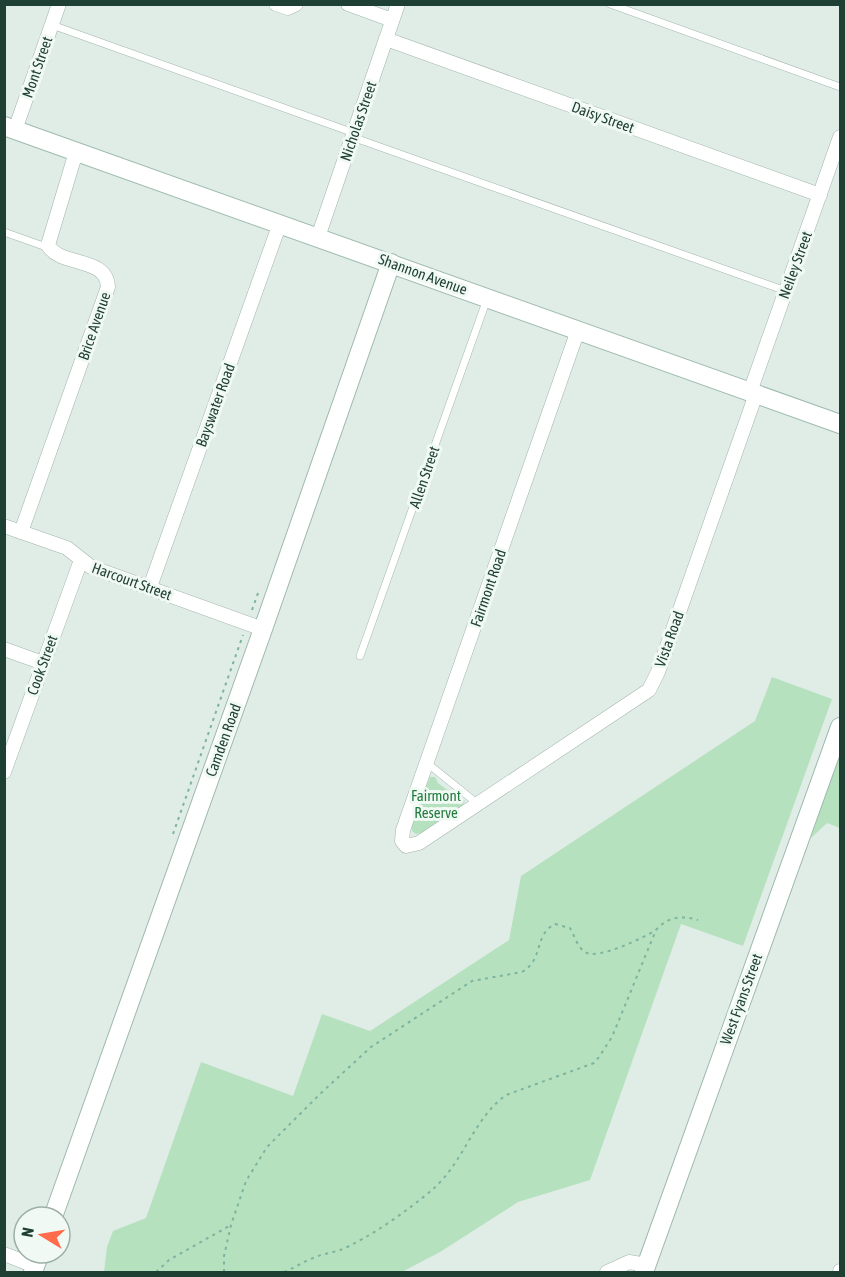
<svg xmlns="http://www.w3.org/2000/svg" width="845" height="1277" viewBox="0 0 845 1277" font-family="'Asap Condensed',sans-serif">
<rect width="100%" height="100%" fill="#e0ede6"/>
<g fill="#b6e1be">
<polygon points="772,677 832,699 743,946 681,924 590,1180 518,1202 440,1252 402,1272 104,1272 107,1247 113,1231 146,1218 201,1062 293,1096 322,1014 370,1031 509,940 521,876 755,721"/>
<polygon points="840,748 840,828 827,823 811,838"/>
<polygon points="430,777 435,777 438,783 458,798 462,798 465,801 461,807 422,833 416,834 412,831 412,825"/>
</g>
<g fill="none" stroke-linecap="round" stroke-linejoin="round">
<g stroke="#a2b5ad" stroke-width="8">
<g id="lane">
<polyline points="610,4 840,87"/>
<polyline points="52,25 354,133"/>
<polyline points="352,137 786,291"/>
<polyline points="4,232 49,248"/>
<polyline points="360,656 487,299"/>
<polyline points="427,763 478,804"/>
</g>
</g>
<g stroke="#a2b5ad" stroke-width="15">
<g id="street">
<polyline points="276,4 288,8 296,4"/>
<polyline points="348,4 392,20"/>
<polyline points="386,39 820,195"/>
<polyline points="15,130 59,4"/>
<polyline points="318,237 398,4"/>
<polyline points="578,330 403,830 402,841 406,846 419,843 649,690 658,672 756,394"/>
<polyline points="750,392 840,137"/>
<polyline points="4,526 67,548 91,567 263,629"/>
<path d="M 21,532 L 108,287 C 107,256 59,267 48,245 L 76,152"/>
<polyline points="150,587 280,223"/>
<polyline points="4,649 43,663"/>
<polyline points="4,772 81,560"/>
<polyline points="4,1254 35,1266"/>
<polyline points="607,1272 629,1262 647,1265"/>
<polyline points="840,1272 840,1271"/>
</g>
</g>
<g stroke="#9dbaae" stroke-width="20">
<g id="secondary">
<polyline points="4,126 840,424"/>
<polyline points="53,1217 263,629 391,263"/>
<polyline points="33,1272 40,1253"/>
<polyline points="644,1272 840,727"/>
</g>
</g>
<g stroke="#7cb49f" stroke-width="2" stroke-dasharray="3 4.5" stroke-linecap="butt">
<polyline points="252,610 258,593"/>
<polyline points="173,834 243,635"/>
<polyline points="156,1272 169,1260 231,1225"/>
<path d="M 224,1272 L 224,1256 L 231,1225 L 246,1181 L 267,1147 L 320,1094 L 371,1047 L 472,981 L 522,972 C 541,961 536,942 547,930 C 549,927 553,926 555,924 L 570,928 C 574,935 578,948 585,952 C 596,961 645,937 656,930"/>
<path d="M 284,1272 C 294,1268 303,1262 313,1258 C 322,1254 331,1253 340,1250 C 368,1239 410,1209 433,1189 C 464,1162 473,1119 506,1095 L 594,1063 L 599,1057 L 612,1037 L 656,930 C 667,917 682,915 698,920"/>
</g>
<use href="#lane" stroke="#fff" stroke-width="7"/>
<use href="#street" stroke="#fff" stroke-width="14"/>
<use href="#secondary" stroke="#fff" stroke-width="18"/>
</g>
<g text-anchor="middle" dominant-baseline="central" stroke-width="6" stroke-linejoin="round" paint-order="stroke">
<g font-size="15" fill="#1e3f34" stroke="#f1f9f4">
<text transform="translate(37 67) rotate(-71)">Mont Street</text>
<text transform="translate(603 117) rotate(20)">Daisy Street</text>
<text transform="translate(358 121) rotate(-71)">Nicholas Street</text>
<text transform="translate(795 265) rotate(-70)">Neiley Street</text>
<text transform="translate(423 274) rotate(20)">Shannon Avenue</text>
<text transform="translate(94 326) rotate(-71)">Brice Avenue</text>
<text transform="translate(215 405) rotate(-70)">Bayswater Road</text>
<text transform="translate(424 477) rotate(-71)">Allen Street</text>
<text transform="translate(132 581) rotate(20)">Harcourt Street</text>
<text transform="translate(488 588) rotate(-71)">Fairmont Road</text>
<text transform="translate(669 639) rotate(-70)">Vista Road</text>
<text transform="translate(42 665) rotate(-70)">Cook Street</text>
<text transform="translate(223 740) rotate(-70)">Camden Road</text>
<text transform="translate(741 999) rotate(-70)">West Fyans Street</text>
</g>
<g font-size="15" fill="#247b3f" stroke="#f1f9f4">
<text x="436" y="795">Fairmont<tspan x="436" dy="17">Reserve</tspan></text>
</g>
</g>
<rect width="845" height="1277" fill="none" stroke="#1e3f34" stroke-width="12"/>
<g transform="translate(42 1235) rotate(281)"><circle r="28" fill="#f1f9f4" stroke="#9dafa7" stroke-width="1.5"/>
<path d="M0-4.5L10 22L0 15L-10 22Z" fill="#ff6b4b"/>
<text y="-9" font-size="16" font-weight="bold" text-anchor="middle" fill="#1e3f34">N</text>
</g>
</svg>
